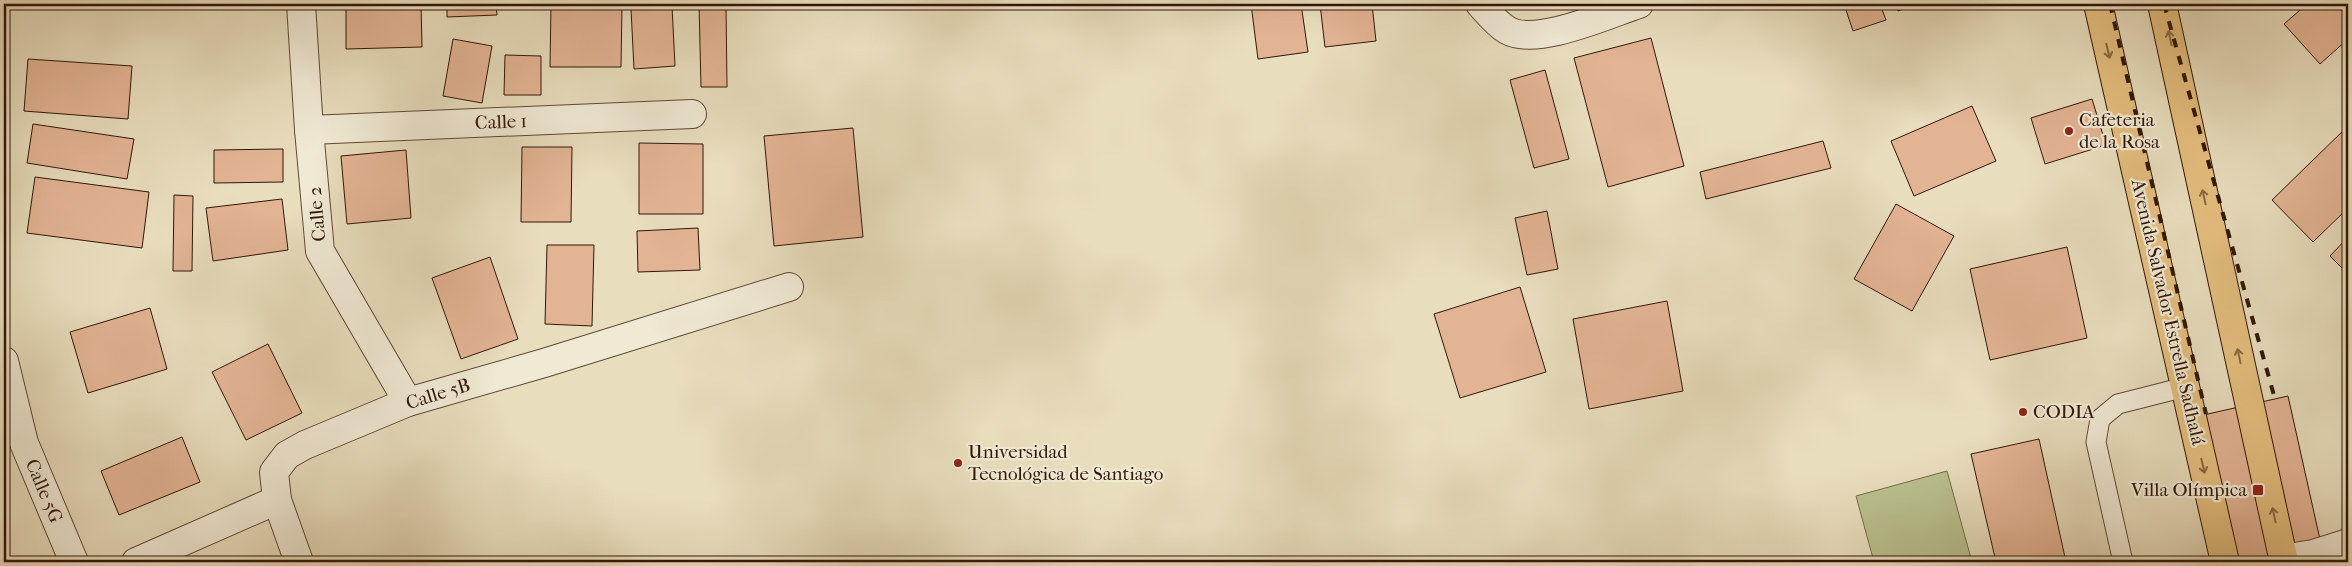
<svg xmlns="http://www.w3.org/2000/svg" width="2352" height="566" viewBox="0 0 2352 566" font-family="'IM FELL French Canon',serif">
<rect width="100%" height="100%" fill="#e8ddbd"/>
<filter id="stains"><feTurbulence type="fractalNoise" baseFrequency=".004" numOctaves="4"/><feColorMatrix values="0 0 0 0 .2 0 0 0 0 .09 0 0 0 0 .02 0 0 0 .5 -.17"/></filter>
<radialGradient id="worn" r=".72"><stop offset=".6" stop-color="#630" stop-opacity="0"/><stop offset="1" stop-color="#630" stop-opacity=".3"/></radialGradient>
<polygon fill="#b9c08f" stroke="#756c4a" points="1947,471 1972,562 1874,562 1856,496"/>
<g fill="#e3b494" stroke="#311706">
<polygon points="180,4 212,4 180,8"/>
<polygon points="346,4 421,4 422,47 346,49"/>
<polygon points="447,4 496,4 497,15 447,17"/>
<polygon points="551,4 622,4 621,67 550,67"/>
<polygon points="699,4 726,4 727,87 701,87"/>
<polygon points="1251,4 1301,4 1308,52 1258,59"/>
<polygon points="1320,4 1372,4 1376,41 1325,47"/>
<polygon points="1844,4 1880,4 1886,20 1853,31"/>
<polygon points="1896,4 1918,4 1898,11"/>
<polygon points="2307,4 2348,4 2348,39 2320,64 2284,24"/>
<polygon points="672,6 675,66 634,69 631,9"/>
<polygon points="1651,38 1684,166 1608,187 1574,58"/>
<polygon points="453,39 492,46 482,103 443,96"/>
<polygon points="505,55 541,56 541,95 504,95"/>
<polygon points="28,59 132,66 128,119 24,111"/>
<polygon points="1545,70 1569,159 1534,168 1510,80"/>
<polygon points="2092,99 2106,145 2045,164 2031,118"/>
<polygon points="1972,106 1996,161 1914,196 1891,141"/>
<polygon points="33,124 134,139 127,179 27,163"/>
<polygon points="2348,126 2348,208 2313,242 2272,200"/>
<polygon points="853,128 863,237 774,246 764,136"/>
<polygon points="1823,141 1831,168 1706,199 1700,172"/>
<polygon points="639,143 703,144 703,214 639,214"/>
<polygon points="522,147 572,147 571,222 521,222"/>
<polygon points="283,149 283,182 214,183 214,150"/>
<polygon points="406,150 411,218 347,224 341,156"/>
<polygon points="35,177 149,192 142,248 27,233"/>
<polygon points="174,195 193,196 192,271 173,271"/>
<polygon points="282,199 288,250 213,261 206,208"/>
<polygon points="1896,204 1954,236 1912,311 1854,279"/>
<polygon points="1547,211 1558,269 1527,275 1515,218"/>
<polygon points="698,228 700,270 638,272 637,231"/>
<polygon points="2348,237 2348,274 2330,256"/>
<polygon points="547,245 594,245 592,326 545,324"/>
<polygon points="2067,247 2087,338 1990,360 1970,269"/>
<polygon points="490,257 518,339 461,359 432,278"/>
<polygon points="1520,287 1546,372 1460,398 1434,314"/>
<polygon points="1667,301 1683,391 1589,409 1573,319"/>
<polygon points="150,308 167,369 88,393 70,332"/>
<polygon points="268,344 302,413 246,440 212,372"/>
<polygon points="2288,396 2325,562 2223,562 2190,418"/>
<polygon points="182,437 200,482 119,515 101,471"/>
<polygon points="2039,439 2066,562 1996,562 1971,454"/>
</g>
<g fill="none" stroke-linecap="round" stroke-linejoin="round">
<g stroke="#5f4834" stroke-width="21">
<polyline id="lane" points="2123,562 2096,442 2100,419 2118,404 2185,387"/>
</g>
<g stroke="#5f4834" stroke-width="30">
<g id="street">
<polyline points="301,4 309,130 320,251 408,402"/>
<path d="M 1480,4 C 1488,13 1497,24 1507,30 C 1536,47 1608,14 1639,4"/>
<polyline points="309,130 692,114"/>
<polyline points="4,361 24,443 74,562"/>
<polyline points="277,500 299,562"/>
<polyline points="2283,559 2313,554 2348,543"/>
<polyline points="136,562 277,500 274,472 287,455 305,445 408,402 544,363 789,287"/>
</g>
</g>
<g stroke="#311706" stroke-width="30">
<g id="primary">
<polyline points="2098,4 2225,562"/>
<polyline points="2162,4 2284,562"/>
</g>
</g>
<use href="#lane" stroke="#f0e9d4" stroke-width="19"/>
<use href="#street" stroke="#f0e9d4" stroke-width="28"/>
<use href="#primary" stroke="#e4be7e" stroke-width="28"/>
<g stroke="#311706" stroke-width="4" stroke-dasharray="9 9" stroke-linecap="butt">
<polyline points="2110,4 2206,414"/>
<polyline points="2164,4 2275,399"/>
</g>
</g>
<defs><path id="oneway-shaft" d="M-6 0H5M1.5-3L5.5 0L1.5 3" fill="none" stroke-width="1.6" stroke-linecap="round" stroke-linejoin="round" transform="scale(1.25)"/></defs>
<g stroke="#8a6a42">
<use href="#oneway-shaft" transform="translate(2170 38) rotate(-102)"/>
<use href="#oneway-shaft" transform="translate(2108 51) rotate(77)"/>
<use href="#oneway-shaft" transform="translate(2204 197) rotate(-102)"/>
<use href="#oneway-shaft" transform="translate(2239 356) rotate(-102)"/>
<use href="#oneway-shaft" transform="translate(2203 466) rotate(77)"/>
<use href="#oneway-shaft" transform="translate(2274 515) rotate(-102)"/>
</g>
<g fill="#8f2418" stroke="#f0e9d4" stroke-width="2">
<circle cx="2069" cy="131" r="5"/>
<circle cx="2023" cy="412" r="5"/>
<circle cx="958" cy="463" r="5"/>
<rect x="2252" y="484" width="12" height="12" rx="2.5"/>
</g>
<g text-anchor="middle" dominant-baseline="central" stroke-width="4.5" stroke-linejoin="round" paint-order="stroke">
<g font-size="19" fill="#311706" stroke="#f0e9d4" text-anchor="start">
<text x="2079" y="120">Cafeteria<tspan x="2079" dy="22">de la Rosa</tspan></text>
<text x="2033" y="412">CODIA</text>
<text x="968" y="452">Universidad<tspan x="968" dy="22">Tecnológica de Santiago</tspan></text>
<text x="2247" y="490" text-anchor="end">Villa Olímpica</text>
</g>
<g font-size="19" fill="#311706" stroke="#f0e9d4">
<text transform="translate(501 122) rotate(-2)">Calle 1</text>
<text transform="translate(317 214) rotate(-95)">Calle 2</text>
<text transform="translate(2168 312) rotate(77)">Avenida Salvador Estrella Sadhalá</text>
<text transform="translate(438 394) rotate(-17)">Calle 5B</text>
<text transform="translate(44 491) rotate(67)">Calle 5G</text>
</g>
</g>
<rect width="2352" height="566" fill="none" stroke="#e8ddbd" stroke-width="20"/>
<rect x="5" y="5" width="2342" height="556" fill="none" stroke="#311706" stroke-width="2.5"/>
<rect x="10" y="10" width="2332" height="546" fill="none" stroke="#311706"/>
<rect width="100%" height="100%" filter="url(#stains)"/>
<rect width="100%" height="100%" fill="url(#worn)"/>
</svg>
